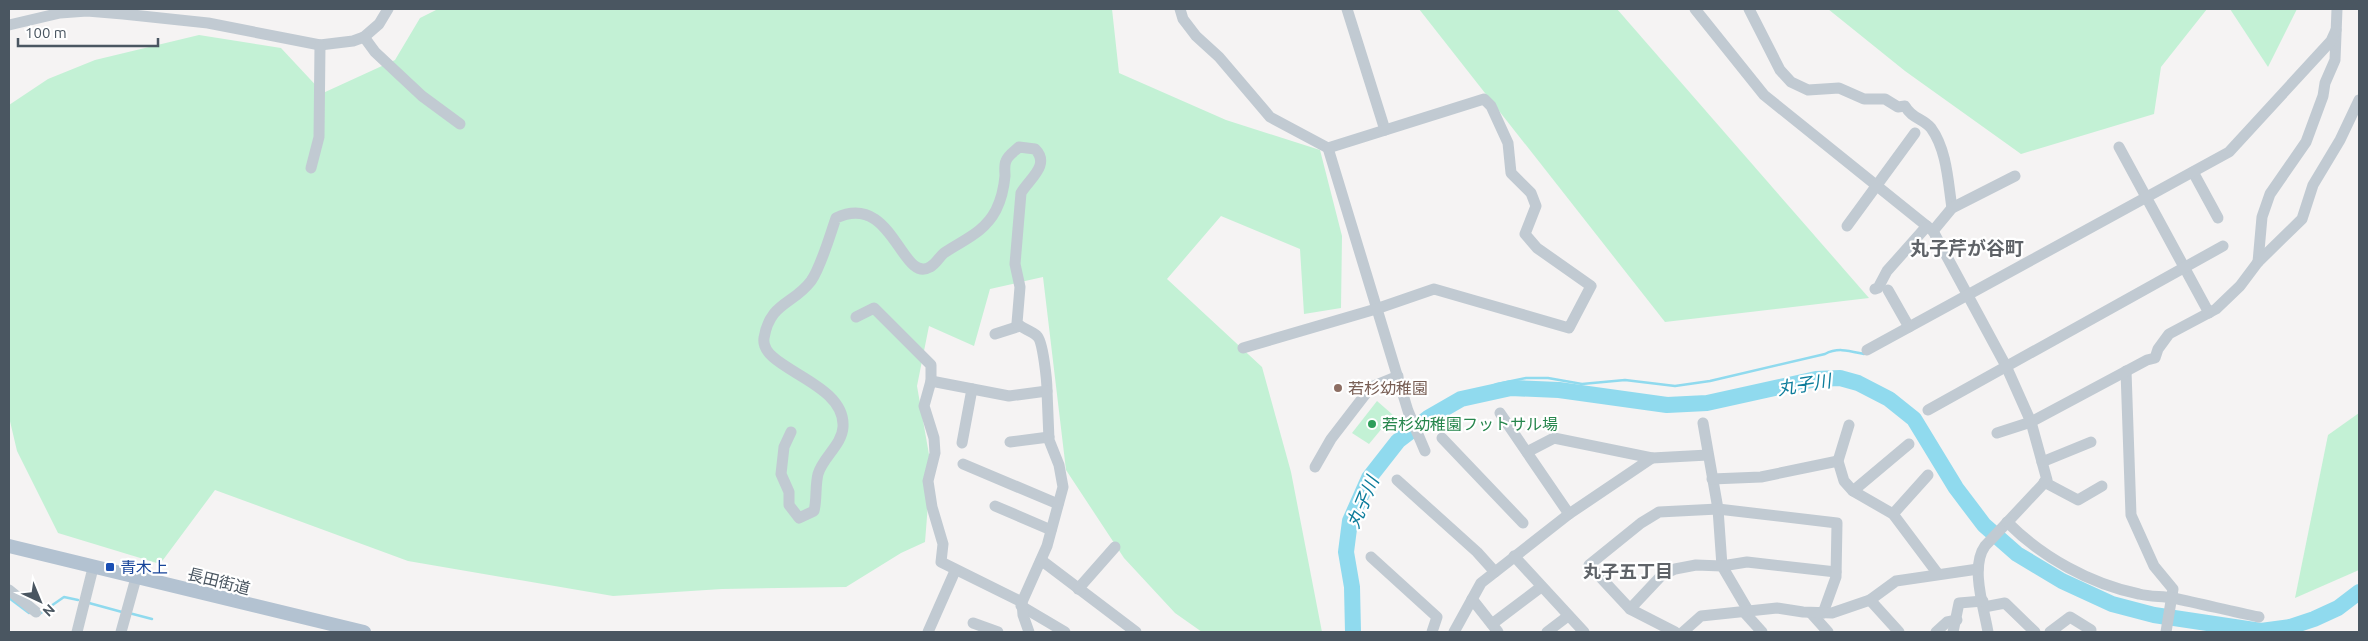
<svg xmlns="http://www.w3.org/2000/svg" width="2368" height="641" viewBox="0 0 2368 641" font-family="Ubuntu,'Noto Sans JP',sans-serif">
<rect width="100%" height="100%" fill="#f5f3f3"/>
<g fill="#c3f1d5">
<polygon points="438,9 1112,9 1119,73 1226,120 1320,150 1342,236 1341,308 1304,314 1300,249 1221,216 1167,279 1262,367 1291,472 1322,632 1202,632 1175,613 1124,558 1066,470 1043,277 990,289 974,346 929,326 917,386 931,466 925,542 901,553 846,587 722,589 613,596 408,561 215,490 160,564 58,533 17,451 9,417 9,105 48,79 95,60 199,35 281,48 323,93 395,60 420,18"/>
<polygon points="1419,9 1617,9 1869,298 1665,322"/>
<polygon points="1828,9 2207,9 2161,67 2154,114 2021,154 1905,71"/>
<polygon points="2230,9 2297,9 2268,67"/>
<polygon points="1377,401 1393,415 1369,444 1352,433"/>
<polygon points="2359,413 2359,570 2295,598 2328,435"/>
</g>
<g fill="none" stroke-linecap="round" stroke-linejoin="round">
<g stroke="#90daee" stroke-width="2.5">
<path d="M 1461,399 L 1497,384 L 1526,378 L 1548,378 L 1582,384 L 1625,380 L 1675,386 L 1710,381 L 1825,354 C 1838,347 1850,351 1864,354"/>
<polyline points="9,598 29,613"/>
<polyline points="89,603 122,612"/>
<polyline points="129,613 152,619"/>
<polyline points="38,615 64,597 78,600"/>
</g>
<polyline stroke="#90daee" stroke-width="16" points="1353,632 1352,587 1346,552 1350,521 1369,478 1398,441 1428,418 1461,399 1511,388 1559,390 1667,405 1707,403 1816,379 1840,378 1858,383 1889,399 1914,419 1956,488 1984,525 2017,554 2062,581 2112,604 2154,615 2261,631 2290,627 2314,619 2338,608 2359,592"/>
<g stroke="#c1cad2" stroke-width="11">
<polyline points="1180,9 1183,19 1196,36 1219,57 1270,117 1328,148 1408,411 1425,451"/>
<polyline points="1347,9 1385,130"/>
<path d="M 1695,9 L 1764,95 L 1933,231 L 2006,366 L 2031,422 L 2047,480 L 1985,546 C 1970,567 1984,608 1988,632"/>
<path d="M 1749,9 L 1780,70 L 1791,82 L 1808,90 L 1839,88 L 1864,99 L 1885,99 L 1898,107 L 1905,106 C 1912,119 1923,118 1931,128 C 1947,150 1948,182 1952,208"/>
<polyline points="9,25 60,13 87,11 123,14 208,23 320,45 353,41 364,37 379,24 388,9"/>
<polyline points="364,37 375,52 422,96 460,124"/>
<polyline points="2119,147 2209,313"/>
<polyline points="311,168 319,137 320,45"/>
<polyline points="2193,172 2218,218"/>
<polyline points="1847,226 1915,133"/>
<polyline points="1933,231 1952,208 2015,176"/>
<polyline points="2258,262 2262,217 2270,194 2306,142 2323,96 2325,83 2335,60 2337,9"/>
<polyline points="1875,289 1878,288 1887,271 1927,226"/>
<polyline points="1888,290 1909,327"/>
<polyline points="856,317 874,308 931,365 931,381 924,406 934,438 935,453 928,481 932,507 943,544 941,562 1022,602"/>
<polyline points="995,334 1020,326"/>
<polyline points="1243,348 1376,309 1434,289 1569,328 1591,286 1537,248 1525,234 1536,206 1531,193 1511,173 1508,143 1491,106 1484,99 1328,148"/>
<polyline points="1867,350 2229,152 2331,41 2336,30"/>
<polyline points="2126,371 2131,515 2154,566 2173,589 2166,632"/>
<polyline points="1928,410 2223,246"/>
<polyline points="1500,413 1569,514"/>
<polyline points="1703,423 1718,509 1722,566 1749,612"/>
<polyline points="1849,425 1838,461 1844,481 1853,491 1893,514 1938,574"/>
<path d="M 791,432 L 784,447 L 781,474 L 789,492 L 789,505 L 799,518 L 814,511 C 817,499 815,486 818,474 C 823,457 842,445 843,427 C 846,381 759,369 764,338 C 770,302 793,305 811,281 C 821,267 830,235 836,218 C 893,191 901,284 930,267 C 936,264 939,257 944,253 C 963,240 984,233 996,210 C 1001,200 1004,187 1005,176 C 1005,172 1004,165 1006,161 C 1008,155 1015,151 1019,147 L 1035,149 C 1051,165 1029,179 1021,193 L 1015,264 L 1020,287 L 1017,323 C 1022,329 1031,330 1037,336 C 1043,341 1047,381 1047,391 L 1009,396 L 931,381"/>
<polyline points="1997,433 2031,422 2147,360 2155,358 2158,349 2169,334 2216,309 2240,286 2258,262 2302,219 2313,185 2340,140 2359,100"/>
<polyline points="1442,438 1523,523"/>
<polyline points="1010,442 1049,437"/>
<polyline points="962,443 972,389"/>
<polyline points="1527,452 1554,438 1652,458 1708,455"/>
<polyline points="2042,462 2091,442"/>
<polyline points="963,464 1058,504"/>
<polyline points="1315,467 1331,439 1371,387 1398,376"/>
<polyline points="1712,479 1761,477 1838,461"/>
<polyline points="1397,480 1477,552 1495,572"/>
<polyline points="2044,482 2078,500 2102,486"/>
<polyline points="1853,491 1909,444"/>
<polyline points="995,506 1051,530"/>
<polyline points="1893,514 1928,475"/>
<path d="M 2007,522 C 2042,557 2090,584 2139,594 C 2150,597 2162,596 2173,598 C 2202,604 2230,611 2259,617"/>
<polyline points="1514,556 1584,632"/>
<polyline points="1371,557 1437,617 1432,632"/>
<polyline points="1041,560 1136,632"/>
<polyline points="1078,589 1115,547"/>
<polyline points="9,590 36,612"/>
<polyline points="1472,599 1498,632"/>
<polyline points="1870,600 1899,632"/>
<polyline points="1021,606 1065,632"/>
<polyline points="1984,607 2005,603 2035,632"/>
<polyline points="1630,609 1662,575 1675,569 1696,565 1722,566 1747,562 1836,572"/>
<polyline points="1744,612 1762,632"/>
<polyline points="1811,613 1828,632"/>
<polyline points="973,623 998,632"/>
<polyline points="1492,624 1541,587"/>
<polyline points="77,632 93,568"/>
<polyline points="121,632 136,578"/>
<polyline points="928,632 955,571"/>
<polyline points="1029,632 1023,615 1022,602 1047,546 1063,487 1059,465 1049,440 1047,391"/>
<polyline points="1454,632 1481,583 1569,514 1652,458"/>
<polyline points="1547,632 1568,616"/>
<polyline points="1675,632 1630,609 1589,565 1641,523 1659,512 1718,509 1837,523 1836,577 1823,613"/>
<polyline points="1683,632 1701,616 1777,608 1803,612 1832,613 1870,600 1896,581 1978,569"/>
<polyline points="1936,632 1947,622 1957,620"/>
<polyline points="1953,632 1959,603 1983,601"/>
<polyline points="2050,632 2070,617 2091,630"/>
</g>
<polyline stroke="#b3c2d1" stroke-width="14" points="9,546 364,632"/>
</g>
<circle fill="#8d6e63" stroke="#fff" stroke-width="2" cx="1338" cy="388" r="5"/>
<circle fill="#2e9e5b" stroke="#fff" stroke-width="2" cx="1372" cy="424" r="5"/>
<rect fill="#1a4fb4" stroke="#fff" stroke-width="2" x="105" y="562" width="10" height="10" rx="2.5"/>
<g text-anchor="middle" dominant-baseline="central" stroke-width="4.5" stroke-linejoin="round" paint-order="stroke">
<g font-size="16" fill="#785e54" stroke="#fff" text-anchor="start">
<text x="1348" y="388">若杉幼稚園</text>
</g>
<g font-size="16" fill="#27864d" stroke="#fff" text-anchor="start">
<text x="1382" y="424">若杉幼稚園フットサル場</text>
</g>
<g font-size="16" fill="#164399" stroke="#fff" text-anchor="start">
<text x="120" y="567">青木上</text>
</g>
<g font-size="16" fill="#4a5661" stroke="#fff">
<text transform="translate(219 581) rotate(14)">長田街道</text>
</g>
<g font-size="18" font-style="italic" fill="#0c7c9b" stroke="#fff">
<text transform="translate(1804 384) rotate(-9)">丸子川</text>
<text transform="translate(1362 502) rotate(-67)">丸子川</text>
</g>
<g font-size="18" font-weight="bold" fill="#5f6368" stroke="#fff">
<text x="1628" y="571">丸子五丁目</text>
</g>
<g font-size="19" font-weight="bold" fill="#5f6368" stroke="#fff">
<text x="1967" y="248">丸子芹が谷町</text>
</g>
</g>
<rect width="2368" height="641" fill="none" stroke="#4a5661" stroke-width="20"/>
<g transform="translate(40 601) rotate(136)" stroke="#ffffff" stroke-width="4" paint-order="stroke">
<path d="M0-4L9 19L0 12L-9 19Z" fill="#4a5661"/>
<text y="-8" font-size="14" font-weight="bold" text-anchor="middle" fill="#4a5661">N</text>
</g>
<path d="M18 38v8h140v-8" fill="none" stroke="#4a5661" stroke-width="2.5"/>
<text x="25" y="38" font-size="15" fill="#4a5661" stroke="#ffffff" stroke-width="4" paint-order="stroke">100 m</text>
</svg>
